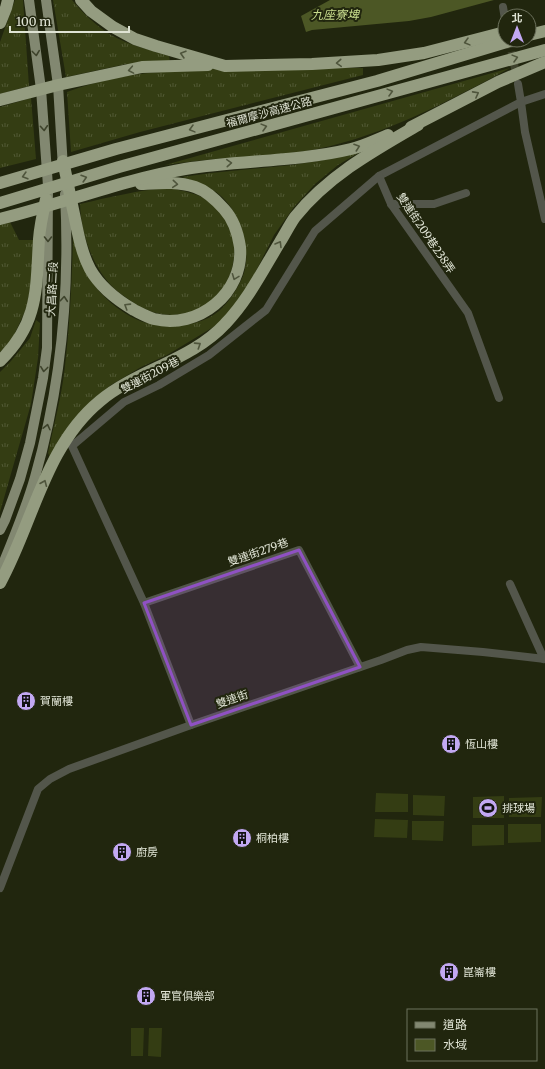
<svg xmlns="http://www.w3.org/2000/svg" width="545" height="1069" viewBox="0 0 545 1069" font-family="Merriweather,'Noto Sans TC',serif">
<defs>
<pattern id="grass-tufts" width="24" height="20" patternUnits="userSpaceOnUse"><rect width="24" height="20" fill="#343d13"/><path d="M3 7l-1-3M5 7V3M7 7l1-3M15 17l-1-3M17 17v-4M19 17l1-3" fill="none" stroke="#515934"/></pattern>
</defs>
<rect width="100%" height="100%" fill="#21260e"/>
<g fill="url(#grass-tufts)">
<polygon points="15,0 23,0 29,86 0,94 0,42"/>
<path d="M 53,0 L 72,0 C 82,12 97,27 111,35 C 129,45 150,50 169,56 L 170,62 L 126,64 L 66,77 Z"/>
<path d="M 249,68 L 363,68 L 363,75 L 140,132 L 71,152 L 67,92 C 128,69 185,70 249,68 Z"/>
<path d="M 510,68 C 449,101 385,135 317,149 C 288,155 260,155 232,158 C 209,159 187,162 165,165 Z"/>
<polygon points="31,98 36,159 0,168 0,107"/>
<path d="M 365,149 L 338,165 L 315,184 L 294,207 L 274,235 L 248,287 L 220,323 L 167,355 L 141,367 L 111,385 L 91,401 L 69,428 L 51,459 L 48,453 C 54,424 62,395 65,366 C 70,323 72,280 73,237 C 78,249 83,269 90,279 C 101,296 119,312 138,320 C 161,330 199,328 219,311 C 229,302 238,288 243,276 C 253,248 239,208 216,192 C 205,185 194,181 182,177 L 211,173 L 292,165 L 324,160 Z"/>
<path d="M 169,188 C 183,191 197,193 209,201 C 217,206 223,214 227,222 C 254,275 201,334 145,309 C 138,306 131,301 124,296 C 96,278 81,237 80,204 C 110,197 139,190 169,188 Z"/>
<polygon points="10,222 19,240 34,240 32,280 26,309 10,344 0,352 0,225"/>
<polygon points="36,320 40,323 38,358 31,404 0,512 0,372 11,361 30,338"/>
</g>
<g fill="#343d13">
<polygon points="376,793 408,794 408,812 375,812"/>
<polygon points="413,795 445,796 444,816 413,815"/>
<polygon points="504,796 504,818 473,818 473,797"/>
<polygon points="542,797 541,817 509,817 509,798"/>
<polygon points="375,819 408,820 407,838 374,837"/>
<polygon points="412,821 444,821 443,841 412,840"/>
<polygon points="508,824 541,824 541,842 508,843"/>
<polygon points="472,825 504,825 504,845 472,846"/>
<polygon points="131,1028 144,1028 143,1056 131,1056"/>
<polygon points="149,1028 162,1028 161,1057 148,1056"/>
</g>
<polygon fill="#4c5725" points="330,0 494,0 431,17 409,21 312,30 306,32 301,16"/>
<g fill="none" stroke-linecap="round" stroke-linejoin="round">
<polyline stroke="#3e422c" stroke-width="8" stroke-dasharray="8 4" stroke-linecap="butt" points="509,40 517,78"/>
<g stroke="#53564b" stroke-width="8">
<polyline points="503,7 505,19"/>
<polyline points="545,94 521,102 525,132 545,219"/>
<polyline points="391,204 434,204 466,193"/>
<polyline points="499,398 468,313 391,204 379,176 521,102 518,84"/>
<polyline points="510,584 544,659"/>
<polyline points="144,603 299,550 360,667"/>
<polyline points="191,725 144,603 72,446 124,402 159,385 209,355 266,310 315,231 379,176"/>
<polyline points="0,888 38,789 50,779 69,769 191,725 381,660 407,650 421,647 483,652 545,659"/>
</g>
<g stroke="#828871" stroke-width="10">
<polyline points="46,0 58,85 63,168"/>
<polyline points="0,530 5,520 20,479 30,443 43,378 47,348 48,186 41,89 29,0"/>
<path d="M 0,571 C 13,540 26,509 35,477 C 61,386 70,288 65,194"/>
</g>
<g stroke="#949c80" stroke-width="12">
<polyline points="81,0 91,11 113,27 135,39 156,46 225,66 312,64 378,60 424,53 505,32"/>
<polyline points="0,23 6,8 8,0"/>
<polyline points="529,35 545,31"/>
<polyline points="0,100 58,85 142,67 208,65"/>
<polyline points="411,127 498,82 545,62"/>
<path d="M 63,161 C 67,179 70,196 74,214 C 78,233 81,252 90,269 C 100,287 117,300 134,310 C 140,313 147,317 154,319 C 198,330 244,293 240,247 C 238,233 234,220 224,209 C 216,200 207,191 195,187 C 178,181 159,183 141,184"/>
<polyline points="0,183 116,149 377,81 513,40"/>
<polyline points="0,203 119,167 545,50"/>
<path d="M 0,219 C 62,204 122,180 185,169 C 240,160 297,162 351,149 C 364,146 376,140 388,135"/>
<path d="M 0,361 C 39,323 36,289 39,239 C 40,226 43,212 46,199"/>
<path d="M 0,583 C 33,523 45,446 100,401 C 137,370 192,360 225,324 C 248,300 263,270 280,242 C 285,234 290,224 295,217 C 328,176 373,151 418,125"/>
</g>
</g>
<defs><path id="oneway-chevron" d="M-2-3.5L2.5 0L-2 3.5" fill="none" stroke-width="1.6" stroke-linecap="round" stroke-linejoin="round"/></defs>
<g stroke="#4f553c">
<use href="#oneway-chevron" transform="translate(467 42) rotate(165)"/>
<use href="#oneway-chevron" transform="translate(183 54) rotate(-164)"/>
<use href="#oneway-chevron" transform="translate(515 58) rotate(-15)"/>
<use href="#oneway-chevron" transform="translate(339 63) rotate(176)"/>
<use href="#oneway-chevron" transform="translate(131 70) rotate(170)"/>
<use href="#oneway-chevron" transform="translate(390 92) rotate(-15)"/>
<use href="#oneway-chevron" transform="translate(476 94) rotate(-28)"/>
<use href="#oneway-chevron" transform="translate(264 127) rotate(-15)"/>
<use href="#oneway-chevron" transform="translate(192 129) rotate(165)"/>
<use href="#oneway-chevron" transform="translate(357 147) rotate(-19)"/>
<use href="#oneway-chevron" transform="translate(229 163) rotate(-4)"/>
<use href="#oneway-chevron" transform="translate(25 176) rotate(164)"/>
<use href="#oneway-chevron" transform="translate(84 178) rotate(-17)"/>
<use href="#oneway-chevron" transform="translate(175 184) rotate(5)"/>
<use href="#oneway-chevron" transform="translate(279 244) rotate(-59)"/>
<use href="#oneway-chevron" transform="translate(235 277) rotate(111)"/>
<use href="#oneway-chevron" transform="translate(127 306) rotate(-148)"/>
<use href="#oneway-chevron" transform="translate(198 345) rotate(-33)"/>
<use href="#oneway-chevron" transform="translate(44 483) rotate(-67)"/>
</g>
<g stroke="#3e432c">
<use href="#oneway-chevron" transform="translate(36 53) rotate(83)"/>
<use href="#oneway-chevron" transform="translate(44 128) rotate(86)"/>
<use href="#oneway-chevron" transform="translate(48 239) rotate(90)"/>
<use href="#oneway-chevron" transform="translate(64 299) rotate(-85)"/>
<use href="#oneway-chevron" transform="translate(44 369) rotate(97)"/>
<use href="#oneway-chevron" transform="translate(47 427) rotate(-77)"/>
</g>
<path fill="#8f51c3" fill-opacity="0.2" stroke="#8f51c3" stroke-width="3" stroke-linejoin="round" d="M 299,550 L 360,667 L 191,725 L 144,603 Z"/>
<defs>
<g id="building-disc" transform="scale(1)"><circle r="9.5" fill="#c2a8f2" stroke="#21260e"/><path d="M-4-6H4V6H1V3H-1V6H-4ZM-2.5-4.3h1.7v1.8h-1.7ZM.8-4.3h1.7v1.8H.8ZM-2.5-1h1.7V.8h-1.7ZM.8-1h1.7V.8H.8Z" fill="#111"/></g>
<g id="stadium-disc" transform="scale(1)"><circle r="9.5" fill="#c2a8f2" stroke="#21260e"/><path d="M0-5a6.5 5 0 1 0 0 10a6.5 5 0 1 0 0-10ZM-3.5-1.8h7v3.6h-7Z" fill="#111"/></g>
</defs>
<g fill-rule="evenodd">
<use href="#building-disc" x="26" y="701"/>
<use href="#building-disc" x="451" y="744"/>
<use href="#stadium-disc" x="488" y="808"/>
<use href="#building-disc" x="242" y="838"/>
<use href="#building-disc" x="122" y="852"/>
<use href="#building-disc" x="449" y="972"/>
<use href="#building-disc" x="146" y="996"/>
</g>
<g text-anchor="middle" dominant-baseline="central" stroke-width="4" stroke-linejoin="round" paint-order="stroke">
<g font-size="11" fill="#dfe3d4" stroke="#21260e">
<text transform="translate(269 112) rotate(-15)">福爾摩沙高速公路</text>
<text transform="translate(426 233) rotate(56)">雙連街209巷238弄</text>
<text transform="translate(52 289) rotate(-87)">大昌路二段</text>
<text transform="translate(150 375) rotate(-28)">雙連街209巷</text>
<text transform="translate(258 552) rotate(-19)">雙連街279巷</text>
<text transform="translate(232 699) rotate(-19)">雙連街</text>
</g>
<g font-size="11" fill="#dfe3d4" stroke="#21260e" text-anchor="start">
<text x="40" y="701">賀蘭樓</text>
<text x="465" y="744">恆山樓</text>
<text x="502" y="808">排球場</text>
<text x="256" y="838">桐柏樓</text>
<text x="136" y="852">廚房</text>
<text x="463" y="972">崑崙樓</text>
<text x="160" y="996">軍官俱樂部</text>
</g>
<g font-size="12" font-style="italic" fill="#c8dc8d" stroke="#21260e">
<text x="335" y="14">九座寮埤</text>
</g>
</g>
<rect x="407" y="1009" width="130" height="52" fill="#21260e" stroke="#6d725d"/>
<rect x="415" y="1022" width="20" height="6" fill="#828871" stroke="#6d725d"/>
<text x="443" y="1029" font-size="12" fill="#dfe3d4">道路</text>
<rect x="415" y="1039" width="20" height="12" fill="#4c5725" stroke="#6d725d"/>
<text x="443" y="1049" font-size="12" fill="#dfe3d4">水域</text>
<g transform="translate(517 28)"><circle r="19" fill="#21260e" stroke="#6d725d"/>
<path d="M0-3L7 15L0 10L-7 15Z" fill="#c2a8f2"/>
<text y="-6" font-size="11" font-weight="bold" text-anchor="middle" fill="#dfe3d4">北</text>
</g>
<path d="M10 26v6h119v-6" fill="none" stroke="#dfe3d4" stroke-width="2"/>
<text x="16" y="26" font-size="12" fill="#dfe3d4" stroke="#21260e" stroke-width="3" paint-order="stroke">100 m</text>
</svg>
